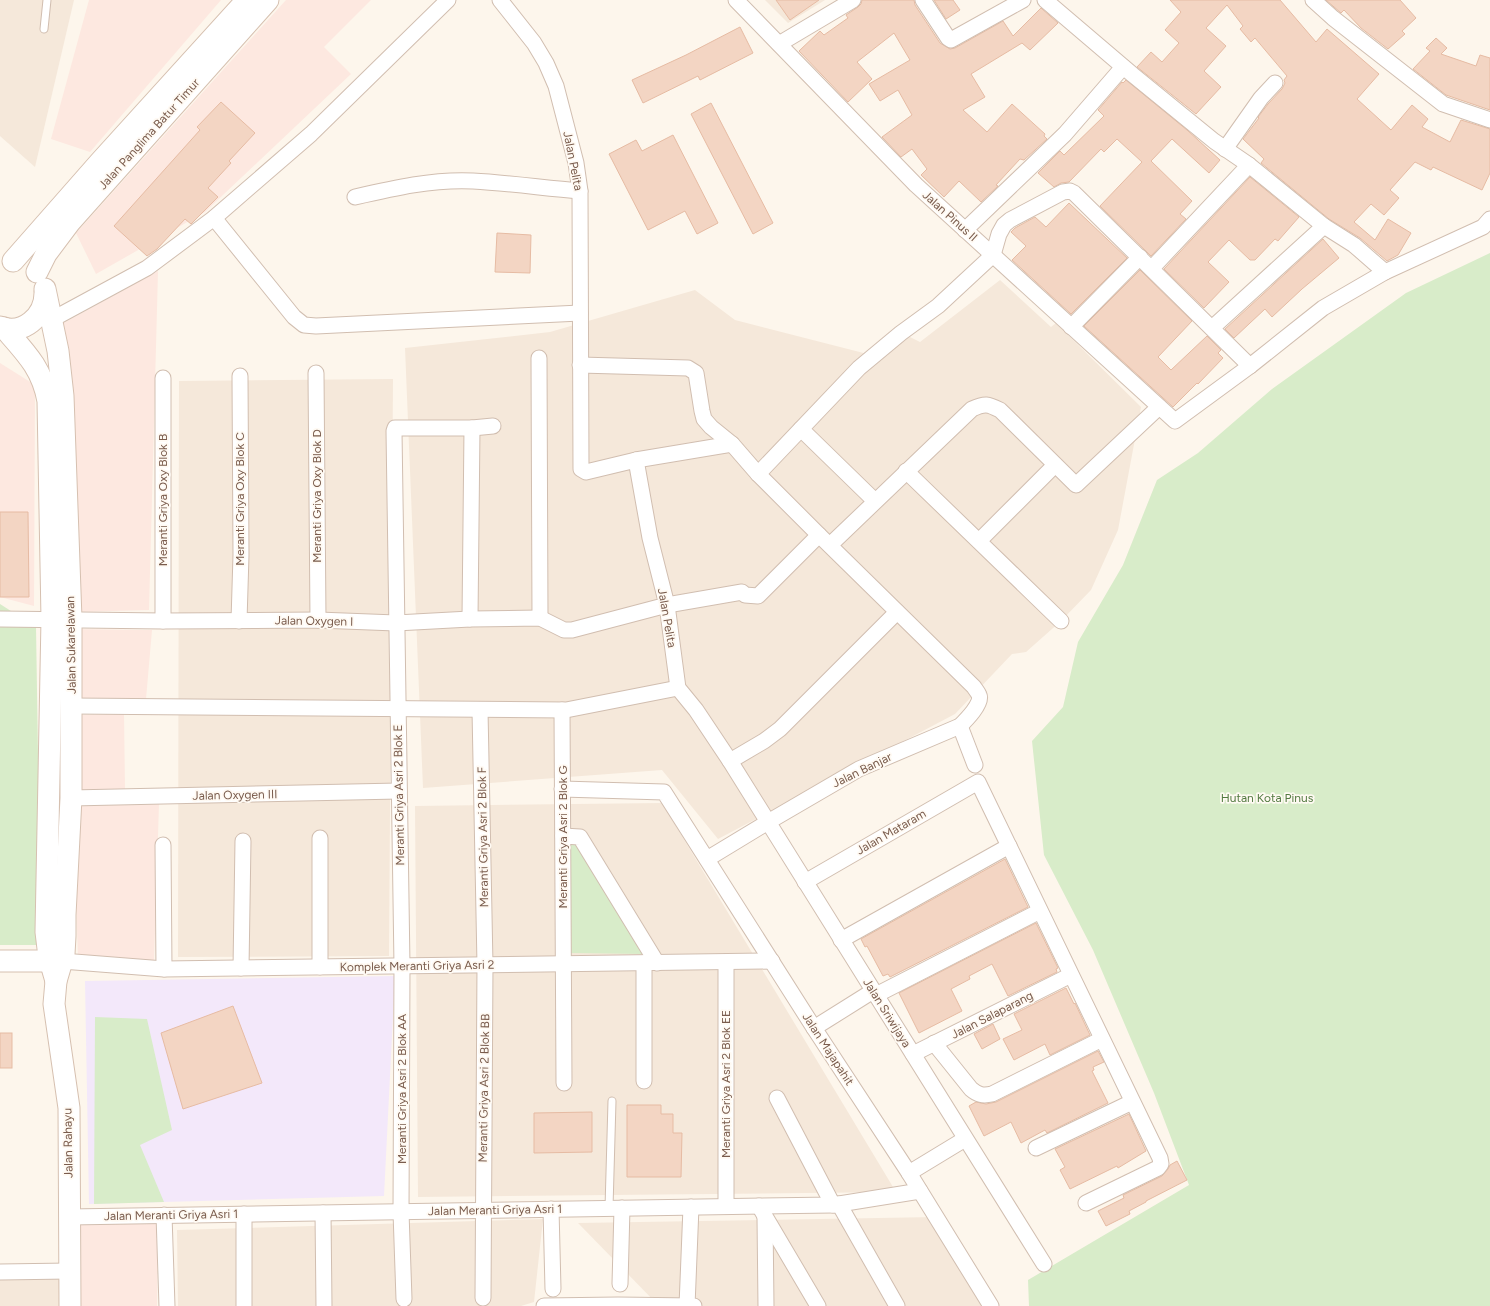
<svg xmlns="http://www.w3.org/2000/svg" width="1490" height="1306" viewBox="0 0 1490 1306" font-family="Figtree,sans-serif">
<rect width="100%" height="100%" fill="#fdf6ec"/>
<g fill="#f5e8da">
<polygon points="0,0 74,0 35,167 0,136"/>
<polygon points="765,0 825,0 788,23"/>
<polygon points="1000,280 1051,327 1056,323 1141,407 1118,530 1091,590 1061,621 1026,652 1012,654 955,714 718,839 662,770 423,788 405,348 550,332 695,290 735,320 883,358 908,336 920,342"/>
<polygon points="393,379 389,956 178,957 179,381"/>
<polygon points="662,803 896,1192 418,1197 415,806"/>
<polygon points="936,1217 995,1306 659,1306 578,1223"/>
<polygon points="543,1219 534,1302 521,1306 178,1306 177,1230"/>
<polygon points="69,1271 68,1306 0,1306 0,1276"/>
</g>
<g fill="#fde8e0">
<polygon points="89,0 221,0 90,152 51,139"/>
<polygon points="286,0 371,0 324,47 351,74 205,212 96,274 76,233"/>
<polygon points="158,271 149,610 76,612 62,324"/>
<polygon points="0,363 35,385 34,606 0,597"/>
<polygon points="73,629 152,630 146,699 77,700"/>
<polygon points="124,714 125,789 76,792 73,715"/>
<polygon points="159,804 154,961 78,960 73,806"/>
<polygon points="78,1224 158,1224 157,1306 79,1306"/>
</g>
<polygon fill="#f3e8fa" points="395,976 384,1196 89,1204 85,981"/>
<g fill="#d8ecc9">
<polygon points="1490,253 1490,1306 1029,1306 1028,1280 1189,1185 1154,1093 1093,950 1044,855 1032,741 1063,707 1078,642 1123,565 1157,480 1198,453 1272,389 1406,293"/>
<polygon points="0,604 36,627 41,945 0,945"/>
<polygon points="571,836 644,954 569,953"/>
<polygon points="95,1017 147,1019 172,1130 140,1145 164,1202 94,1204"/>
</g>
<g fill="#f3d5c3" stroke="#e6bba3">
<polygon points="776,0 819,0 790,20"/>
<polygon points="862,0 914,0 915,5 940,43 950,49 955,48 1003,21 1013,36 1041,8 1058,23 1030,50 1022,43 971,74 985,97 963,110 987,132 1012,104 1045,134 1044,136 1047,139 1024,160 1020,159 996,185 998,186 981,202 959,181 944,197 921,175 927,169 912,149 901,157 882,137 912,115 898,90 880,101 869,84 910,60 894,33 857,62 872,79 848,102 799,51 820,31 824,35 848,18 846,15 858,7 861,4"/>
<polygon points="934,0 953,0 960,10 946,19"/>
<polygon points="1170,0 1280,0 1316,42 1327,29 1379,74 1357,99 1391,130 1412,105 1428,119 1422,127 1450,142 1461,120 1490,129 1490,173 1482,190 1433,167 1431,170 1415,162 1390,190 1399,198 1384,215 1371,204 1354,222 1375,240 1388,219 1411,233 1398,255 1387,261 1360,238 1329,219 1261,163 1264,159 1243,139 1259,118 1258,117 1268,104 1282,89 1285,83 1284,80 1287,76 1255,38 1251,42 1240,29 1243,26 1227,5 1206,28 1226,46 1204,71 1221,87 1196,114 1137,67 1151,52 1162,62 1179,43 1165,30 1181,12"/>
<polygon points="1326,0 1400,0 1416,18 1402,31 1405,34 1388,49 1361,28 1344,10 1341,13"/>
<polygon points="740,27 753,53 700,80 698,76 643,103 632,80 686,55"/>
<polygon points="1436,38 1447,48 1441,54 1476,66 1480,55 1490,58 1490,110 1446,95 1413,69 1430,51 1426,48"/>
<polygon points="1126,80 1187,130 1220,160 1209,173 1172,139 1151,161 1192,201 1180,214 1186,219 1151,256 1100,206 1142,162 1117,139 1104,152 1101,149 1069,182 1061,183 1054,187 1038,173 1060,151 1064,155 1104,116 1098,110 1122,82 1123,83"/>
<polygon points="221,102 255,133 229,161 231,163 208,188 218,197 191,224 185,219 157,249 147,256 114,226 200,130 197,127"/>
<polygon points="711,103 773,223 753,234 691,114"/>
<polygon points="673,135 718,223 697,234 685,211 648,230 609,154 636,140 642,151"/>
<polygon points="1250,177 1299,217 1278,241 1275,239 1255,260 1250,260 1229,240 1208,262 1229,282 1204,308 1164,269"/>
<polygon points="1069,203 1127,258 1071,314 1012,260 1026,246 1011,232 1015,228 1035,217 1046,227"/>
<polygon points="497,233 531,235 530,273 495,272"/>
<polygon points="1323,239 1339,258 1302,289 1272,317 1265,309 1234,338 1225,329"/>
<polygon points="1140,270 1192,321 1158,357 1171,370 1207,336 1221,350 1218,353 1223,358 1198,384 1197,383 1173,407 1084,326"/>
<polygon points="0,512 28,512 29,597 0,597"/>
<polygon points="1005,859 1028,907 890,977 888,974 883,976 867,946 865,947 861,939"/>
<polygon points="1036,923 1058,968 1056,969 1057,972 1008,996 992,964 969,976 970,979 951,989 962,1011 919,1033 899,993"/>
<polygon points="1066,988 1074,1004 1075,1003 1090,1035 1050,1055 1045,1044 1014,1060 1003,1039 1022,1030 1014,1014"/>
<polygon points="233,1006 262,1083 183,1109 161,1033"/>
<polygon points="993,1024 1000,1039 982,1049 974,1034"/>
<rect x="0" y="1033" width="12" height="35"/>
<polygon points="1098,1051 1104,1062 1093,1067 1094,1070 1092,1071 1108,1103 1047,1133 1045,1130 1021,1143 1011,1122 984,1136 969,1106 976,1102 986,1104 996,1102"/>
<polygon points="627,1105 661,1105 661,1114 673,1114 673,1133 682,1133 681,1177 627,1177"/>
<polygon points="592,1112 592,1152 534,1153 534,1113"/>
<polygon points="1129,1114 1146,1151 1118,1168 1117,1166 1070,1189 1060,1170 1065,1167 1055,1149"/>
<polygon points="1177,1161 1187,1180 1146,1201 1146,1202 1129,1211 1130,1214 1106,1226 1098,1211 1124,1198 1123,1195 1162,1176 1168,1169 1170,1165"/>
</g>
<g fill="none" stroke-linecap="round" stroke-linejoin="round">
<g stroke="#d1beb0" stroke-width="9">
<g id="lane">
<polyline points="44,29 47,0"/>
<polyline points="609,1208 612,1101"/>
</g>
</g>
<g stroke="#d1beb0" stroke-width="17">
<g id="street">
<polyline points="500,0 534,43 546,63 556,86 576,163 580,191 581,469 586,472 636,460 732,444"/>
<polyline points="736,0 916,185 1175,421 1250,366 1323,308 1385,272 1483,227 1490,219"/>
<polyline points="923,0 948,38 951,40 1023,0"/>
<polyline points="1045,0 1133,75 1214,141 1249,165 1324,226 1354,245 1385,272"/>
<polyline points="1313,0 1333,18 1443,104 1490,120"/>
<polyline points="779,44 853,0"/>
<polyline points="1225,149 1261,98 1275,83"/>
<path d="M 355,197 C 394,188 433,179 473,181 C 509,183 544,188 580,191"/>
<polyline points="214,218 294,317 304,325 316,326 580,313"/>
<polyline points="965,230 1065,134 1123,67"/>
<polyline points="1152,268 1249,165"/>
<polyline points="51,320 147,268 214,218 311,134 448,0"/>
<polyline points="1071,327 1140,257"/>
<polyline points="1212,328 1324,226"/>
<polyline points="539,358 540,618"/>
<path d="M 580,365 L 688,368 L 696,373 L 702,411 L 704,419 L 711,427 L 732,444 L 758,474 L 819,535 L 974,687 C 975,689 978,692 979,695 C 983,703 966,720 960,726 L 859,769 L 768,822 L 707,859"/>
<polyline points="316,373 318,620"/>
<polyline points="472,428 493,426"/>
<polyline points="801,429 875,501"/>
<polyline points="636,460 650,538 667,605 678,688 696,710 730,761 1044,1264"/>
<polyline points="906,471 1061,621"/>
<polyline points="758,474 859,368 901,333 938,306 993,255 999,234 1004,225 1010,220 1063,192 1070,191 1074,193 1250,366"/>
<polyline points="979,541 1055,465"/>
<path d="M 830,545 L 972,409 C 985,403 988,404 1000,410 L 1076,485 L 1159,407"/>
<polyline points="0,619 163,621 318,620 396,623 470,619 540,618 564,630 572,630 667,605 742,592 745,595 758,596 819,535"/>
<polyline points="163,621 163,378"/>
<polyline points="239,621 241,555 240,376"/>
<polyline points="72,706 566,710 678,688"/>
<polyline points="480,710 485,965 483,1298"/>
<polyline points="562,710 564,1083"/>
<polyline points="960,726 975,765"/>
<polyline points="730,761 764,741 780,729 897,612"/>
<polyline points="562,789 664,792 814,1028 909,1173 991,1306"/>
<polyline points="71,798 399,791"/>
<polyline points="563,836 580,837 657,963"/>
<polyline points="163,845 164,969"/>
<polyline points="805,882 978,782 1160,1158 1161,1164 1158,1168 1086,1203"/>
<polyline points="841,940 1009,846"/>
<polyline points="62,961 164,969 772,961"/>
<polyline points="320,967 320,838"/>
<polyline points="241,968 243,841"/>
<polyline points="876,995 1040,911"/>
<polyline points="814,1028 873,991"/>
<path d="M 934,1043 L 971,1089 C 978,1095 983,1096 992,1094 L 1102,1039"/>
<polyline points="913,1054 1071,975"/>
<polyline points="644,1081 644,963"/>
<polyline points="777,1098 833,1205"/>
<polyline points="1036,1148 1132,1102"/>
<polyline points="909,1173 965,1139"/>
<polyline points="839,1204 897,1306"/>
<polyline points="726,1206 726,962"/>
<polyline points="759,1206 818,1306"/>
<polyline points="551,1209 553,1289"/>
<polyline points="323,1213 324,1306"/>
<polyline points="244,1214 244,1306"/>
<polyline points="164,1215 167,1306"/>
<polyline points="69,1217 833,1205 920,1191"/>
<polyline points="765,1217 766,1306"/>
<polyline points="0,1272 69,1271"/>
<polyline points="620,1284 622,1208"/>
<polyline points="404,1299 401,1212 402,966 394,431 395,428 472,428 470,619"/>
<polyline points="544,1306 618,1305 694,1306"/>
<polyline points="687,1306 691,1207"/>
</g>
</g>
<g stroke="#d6c0b0" stroke-width="23">
<g id="secondary">
<polyline points="13,261 100,162 247,0"/>
<polyline points="37,272 46,254 70,222 268,0"/>
<polyline points="45,289 58,351 63,396 71,619 71,798 65,915 65,936 64,954 56,981 54,1004 69,1108 70,1306"/>
<path d="M 0,327 C 23,336 45,316 45,293"/>
<path d="M 4,328 C 25,352 42,368 48,401 L 52,619 L 46,932 L 49,957 L 56,981"/>
<polyline points="0,961 62,961"/>
</g>
</g>
<use href="#lane" stroke="#fff" stroke-width="7"/>
<use href="#street" stroke="#fff" stroke-width="15"/>
<use href="#secondary" stroke="#fff" stroke-width="21"/>
</g>
<g text-anchor="middle" dominant-baseline="central" stroke-width="3.5" stroke-linejoin="round" paint-order="stroke">
<g font-size="12" fill="#7a5c4d" stroke="#fffaf3">
<text transform="translate(149 134) rotate(-48)">Jalan Panglima Batur Timur</text>
<text transform="translate(573 161) rotate(79)">Jalan Pelita</text>
<text transform="translate(950 216) rotate(42)">Jalan Pinus II</text>
<text transform="translate(317 496) rotate(-90)">Meranti Griya Oxy Blok D</text>
<text transform="translate(240 499) rotate(-90)">Meranti Griya Oxy Blok C</text>
<text transform="translate(163 500) rotate(-90)">Meranti Griya Oxy Blok B</text>
<text transform="translate(667 618) rotate(80)">Jalan Pelita</text>
<text transform="translate(314 621) rotate(1)">Jalan Oxygen I</text>
<text transform="translate(71 645) rotate(-91)">Jalan Sukarelawan</text>
<text transform="translate(862 770) rotate(-26)">Jalan Banjar</text>
<text transform="translate(235 795) rotate(-1)">Jalan Oxygen III</text>
<text transform="translate(399 795) rotate(-91)">Meranti Griya Asri 2 Blok E</text>
<text transform="translate(891 832) rotate(-30)">Jalan Mataram</text>
<text transform="translate(483 837) rotate(-91)">Meranti Griya Asri 2 Blok F</text>
<text transform="translate(563 837) rotate(-90)">Meranti Griya Asri 2 Blok G</text>
<text transform="translate(417 966) rotate(-1)">Komplek Meranti Griya Asri 2</text>
<text transform="translate(887 1013) rotate(58)">Jalan Sriwijaya</text>
<text transform="translate(992 1015) rotate(-27)">Jalan Salaparang</text>
<text transform="translate(828 1049) rotate(57)">Jalan Majapahit</text>
<text transform="translate(726 1084) rotate(-90)">Meranti Griya Asri 2 Blok EE</text>
<text transform="translate(484 1088) rotate(-89)">Meranti Griya Asri 2 Blok BB</text>
<text transform="translate(402 1089) rotate(-90)">Meranti Griya Asri 2 Blok AA</text>
<text transform="translate(68 1143) rotate(-91)">Jalan Rahayu</text>
<text transform="translate(495 1210) rotate(-1)">Jalan Meranti Griya Asri 1</text>
<text transform="translate(171 1215) rotate(-1)">Jalan Meranti Griya Asri 1</text>
</g>
<g font-size="12" fill="#537a41" stroke="#fffaf3">
<text x="1267" y="798">Hutan Kota Pinus</text>
</g>
</g>
</svg>
